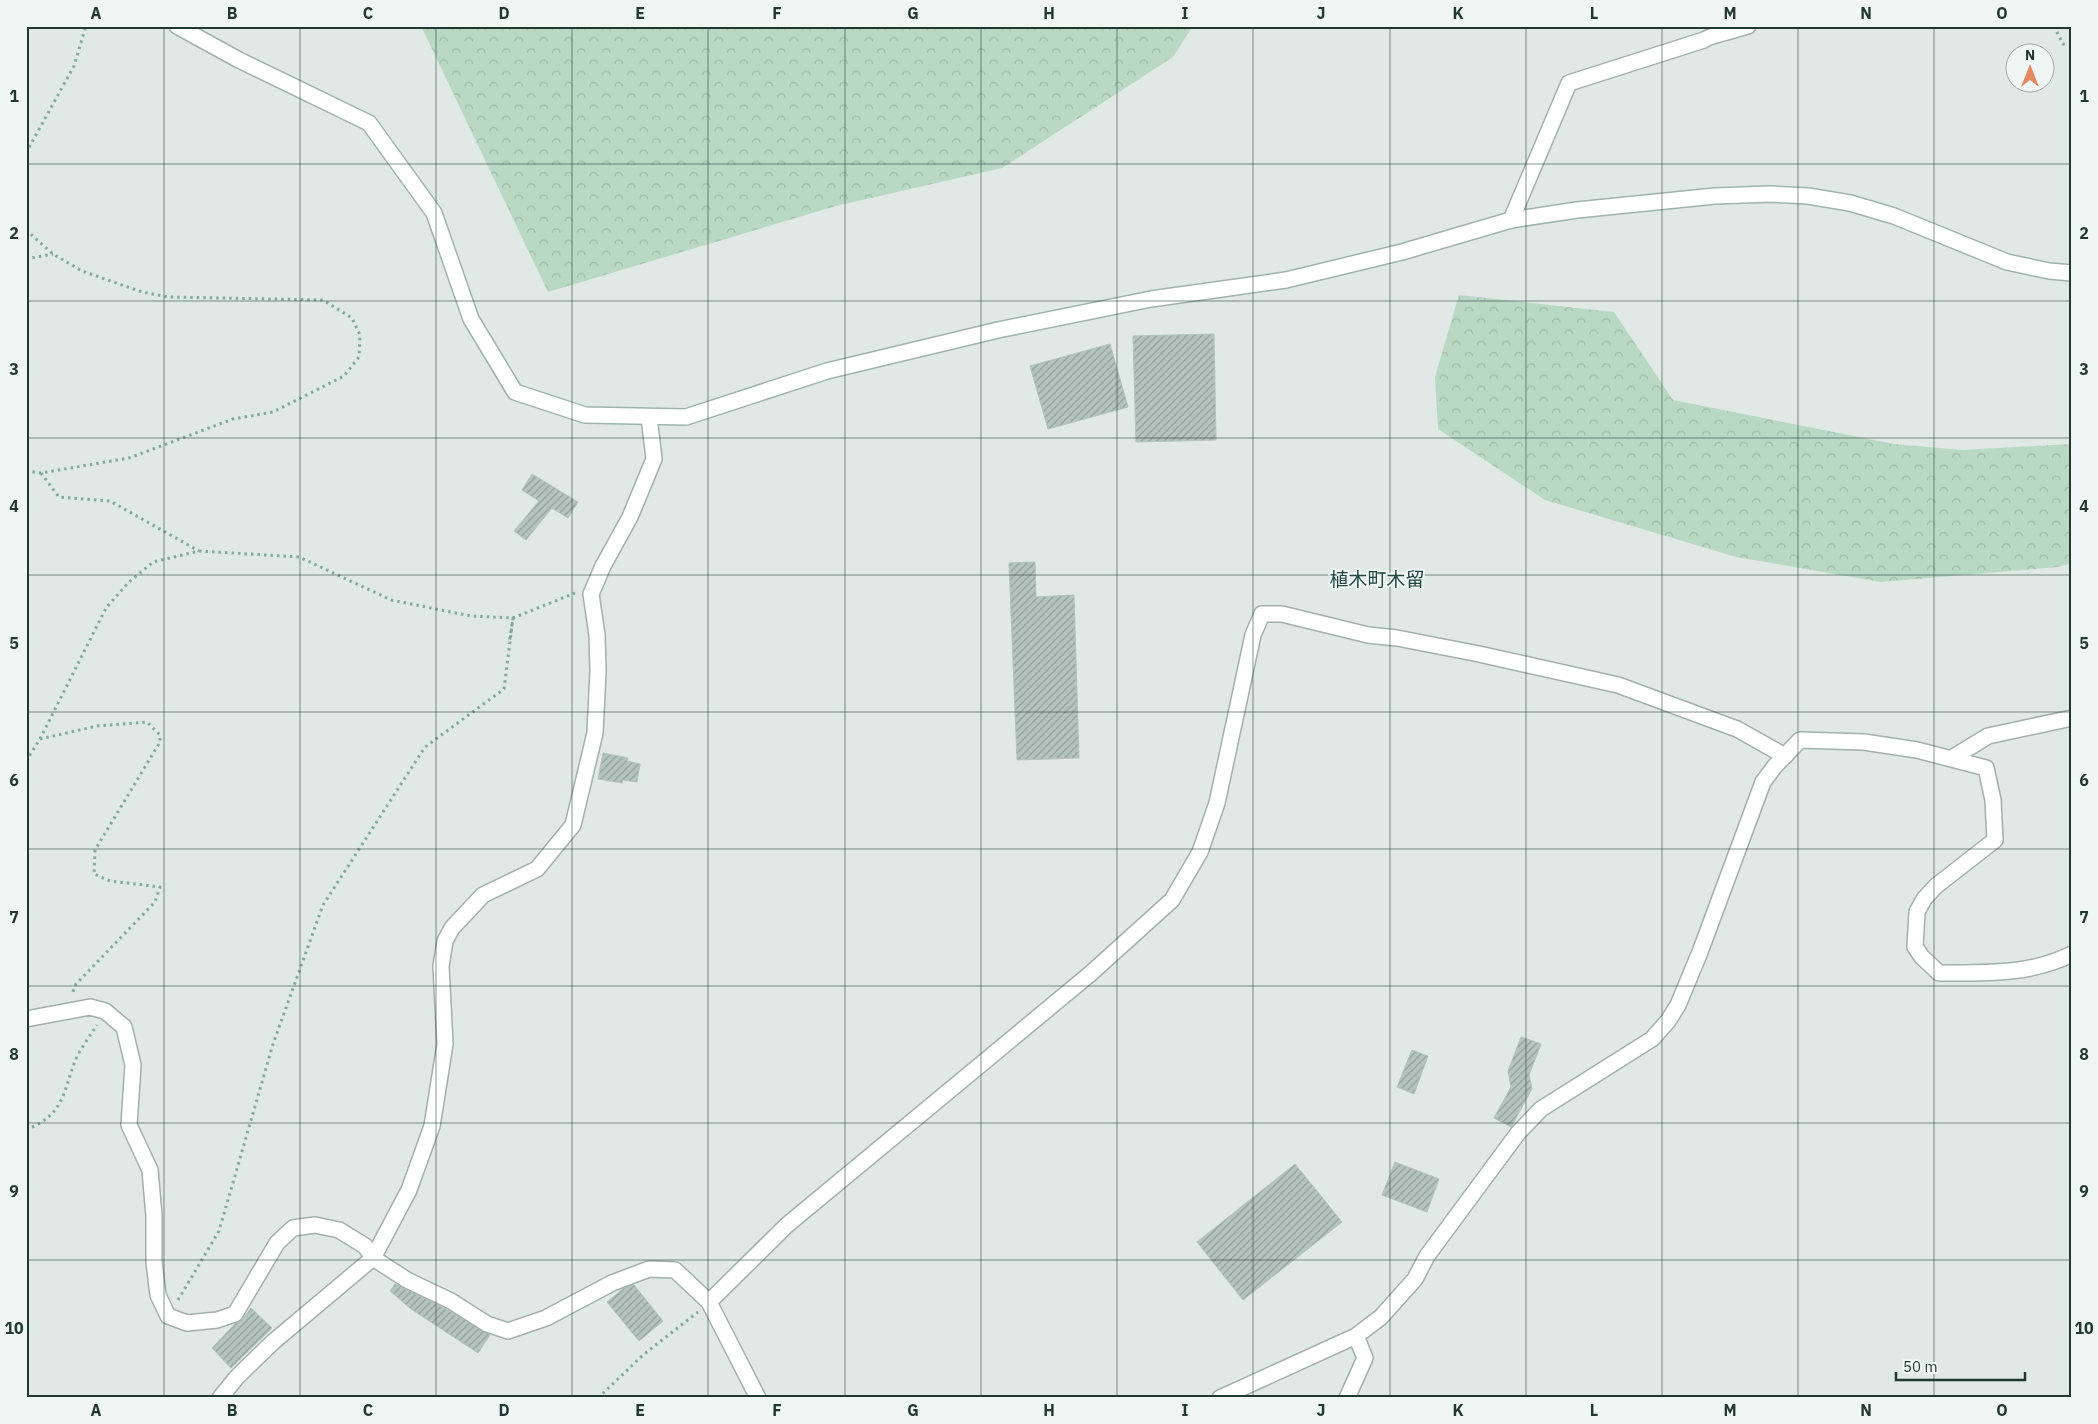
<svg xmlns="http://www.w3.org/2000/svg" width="2098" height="1424" viewBox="0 0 2098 1424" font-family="'IBM Plex Sans','Noto Sans JP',sans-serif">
<defs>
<pattern id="forest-crowns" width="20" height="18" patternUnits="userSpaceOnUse" patternTransform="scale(1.25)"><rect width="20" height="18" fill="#bad9c4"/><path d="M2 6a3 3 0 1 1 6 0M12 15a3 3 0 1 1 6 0" fill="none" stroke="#a0bba9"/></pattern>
<pattern id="building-hatch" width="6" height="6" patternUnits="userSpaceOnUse" patternTransform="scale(1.25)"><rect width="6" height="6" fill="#b5c4be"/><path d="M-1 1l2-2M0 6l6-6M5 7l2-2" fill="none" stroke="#93a09b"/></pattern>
</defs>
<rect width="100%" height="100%" fill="#e0e9e5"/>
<g fill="url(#forest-crowns)">
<polygon points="421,26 1193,26 1173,57 1002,168 836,206 548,292"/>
<polygon points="1459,295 1614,312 1673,400 1894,444 1963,450 2072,444 2072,563 2058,567 1881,582 1736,557 1545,500 1438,429 1435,377"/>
</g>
<g fill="url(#building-hatch)" stroke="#b3c2bc">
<polygon points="1214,334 1216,440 1136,442 1133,336"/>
<polygon points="1110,344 1128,407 1048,429 1030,366"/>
<polygon points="532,474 578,502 568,518 552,508 526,540 514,531 539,501 522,490"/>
<polygon points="1035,562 1036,597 1074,595 1079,758 1017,760 1009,563"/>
<polygon points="603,753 628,758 627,761 640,764 637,782 623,780 622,783 598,779"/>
<polygon points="1521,1037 1541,1044 1529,1075 1532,1089 1511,1127 1494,1118 1511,1087 1508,1071"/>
<polygon points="1412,1050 1428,1056 1414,1094 1397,1087"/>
<polygon points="1395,1162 1439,1179 1427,1212 1382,1195"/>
<polygon points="1295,1164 1342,1222 1243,1300 1197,1242"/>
<polygon points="395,1284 446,1309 490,1335 478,1353 411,1309 390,1291"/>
<polygon points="634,1285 663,1321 639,1341 607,1302 624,1288"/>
<polygon points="251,1308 272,1328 231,1368 212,1348 235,1324 243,1319"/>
</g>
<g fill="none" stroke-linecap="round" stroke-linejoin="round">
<g stroke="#a3b0ac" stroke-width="18">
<g id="street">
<path d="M 1511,220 L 1569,83 L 1704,40 C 1708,36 1739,29 1748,26"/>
<polyline points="1952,758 1988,736 2072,718"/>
<polyline points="26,1019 90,1007 105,1011 124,1027 133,1065 129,1125 150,1170 154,1216 154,1262 158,1295 168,1316 187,1323 217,1320 235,1314 277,1243 293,1228 315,1225 339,1230 365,1246 373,1258 407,1280 451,1301 487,1324 508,1331 546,1318 612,1283 649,1269 675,1270 709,1302 758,1398"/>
<polyline points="709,1302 787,1225 1090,974 1172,900 1200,852 1217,803 1253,635 1262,614 1282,614 1368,635 1397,638 1479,654 1618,685 1737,729 1785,756"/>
<polyline points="220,1398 237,1377 273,1342 373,1258 409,1190 432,1126 445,1044 441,966 445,941 452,928 483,895 537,869 573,825 595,733 598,671 597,635 591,594 603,566 630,517 654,459 649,417"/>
<path d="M 1220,1398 L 1356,1336 L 1381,1317 L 1415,1279 L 1427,1256 L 1518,1133 L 1541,1109 L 1652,1039 L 1668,1021 L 1678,1005 L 1700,952 L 1763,782 L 1775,766 L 1800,740 L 1864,742 L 1917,750 L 1986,768 L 1993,800 L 1995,840 L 1936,886 L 1924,899 L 1917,912 L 1915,947 L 1922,957 L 1939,973 C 1985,973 2030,975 2072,954"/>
<polyline points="1347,1398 1365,1358 1356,1336"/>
</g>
</g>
<g stroke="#a0b4ad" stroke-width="18">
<polyline id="secondary" points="177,26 239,60 369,123 434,213 471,319 515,392 585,415 686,417 827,371 998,330 1151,299 1286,280 1402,252 1511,220 1577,210 1715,196 1770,194 1808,196 1850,203 1894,216 2007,262 2049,271 2072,273"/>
</g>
<g stroke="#83aa9f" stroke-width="3" stroke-dasharray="2.5 4" stroke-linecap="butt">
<polyline points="2054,26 2063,44 2072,44"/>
<polyline points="26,153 74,66 86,26"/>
<polyline points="26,230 53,254 82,271 142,292 168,297 323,300 352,318 360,335 359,357 344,376 273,412 233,419 129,458 41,473 59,497 110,501 199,551"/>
<polyline points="26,259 53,254"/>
<polyline points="26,471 41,473"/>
<polyline points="40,739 106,608 128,583 153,562 199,551 299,557 391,600 471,616 513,618 575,593"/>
<polyline points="26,761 40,739 97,726 147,722 160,735 160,742 95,850 94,874 110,881 160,887 155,902 76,984 72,994"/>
<path d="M 26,1130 C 64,1114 62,1096 75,1061 C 80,1049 90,1036 97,1025"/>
<polyline points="178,1300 219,1231 273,1044 323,905 425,747 504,689 513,618 509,644"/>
<polyline points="598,1398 643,1355 698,1312"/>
</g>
<use href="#street" stroke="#fff" stroke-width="15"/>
<use href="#secondary" stroke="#fff" stroke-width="15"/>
</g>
<path fill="none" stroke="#223833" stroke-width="1" stroke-opacity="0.55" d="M 164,26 L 164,1398M 300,26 L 300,1398M 436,26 L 436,1398M 572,26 L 572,1398M 708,26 L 708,1398M 845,26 L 845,1398M 981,26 L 981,1398M 1117,26 L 1117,1398M 1253,26 L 1253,1398M 1390,26 L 1390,1398M 1526,26 L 1526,1398M 1662,26 L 1662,1398M 1798,26 L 1798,1398M 1934,26 L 1934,1398M 26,164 L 2072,164M 26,301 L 2072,301M 26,438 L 2072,438M 26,575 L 2072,575M 26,712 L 2072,712M 26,849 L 2072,849M 26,986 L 2072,986M 26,1123 L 2072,1123M 26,1260 L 2072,1260"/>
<g text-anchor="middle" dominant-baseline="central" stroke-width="4" stroke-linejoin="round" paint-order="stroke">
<g font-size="19" fill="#204840" stroke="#f0f6f3">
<text x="1377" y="579">植木町木留</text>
</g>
</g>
<rect width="2098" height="1424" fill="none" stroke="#f0f6f3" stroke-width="55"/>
<g transform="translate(2030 68)"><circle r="24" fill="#f0f6f3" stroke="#9eaaa6"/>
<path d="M0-4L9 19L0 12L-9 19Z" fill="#e58762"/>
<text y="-8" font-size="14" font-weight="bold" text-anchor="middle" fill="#223833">N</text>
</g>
<path d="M1896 1372v8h129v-8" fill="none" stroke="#223833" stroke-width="2.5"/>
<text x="1903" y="1372" font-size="15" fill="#223833" stroke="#f0f6f3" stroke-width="4" paint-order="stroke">50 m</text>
<rect x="28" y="28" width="2042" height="1368" fill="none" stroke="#223833" stroke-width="2"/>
<g font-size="16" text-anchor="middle" font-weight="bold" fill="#223833">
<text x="96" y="19">A</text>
<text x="232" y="19">B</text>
<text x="368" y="19">C</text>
<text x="504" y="19">D</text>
<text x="640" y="19">E</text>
<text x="777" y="19">F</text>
<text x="913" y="19">G</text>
<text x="1049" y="19">H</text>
<text x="1185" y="19">I</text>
<text x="1321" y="19">J</text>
<text x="1458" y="19">K</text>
<text x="1594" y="19">L</text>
<text x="1730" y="19">M</text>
<text x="1866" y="19">N</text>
<text x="2002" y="19">O</text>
<text x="14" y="102">1</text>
<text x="2084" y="102">1</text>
<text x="14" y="239">2</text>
<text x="2084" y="239">2</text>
<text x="14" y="375">3</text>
<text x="2084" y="375">3</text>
<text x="14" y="512">4</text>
<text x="2084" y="512">4</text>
<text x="14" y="649">5</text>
<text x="2084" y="649">5</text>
<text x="14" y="786">6</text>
<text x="2084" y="786">6</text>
<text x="14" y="923">7</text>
<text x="2084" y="923">7</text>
<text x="14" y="1060">8</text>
<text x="2084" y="1060">8</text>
<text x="14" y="1197">9</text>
<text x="2084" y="1197">9</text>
<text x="14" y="1334">10</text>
<text x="2084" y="1334">10</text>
<text x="96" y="1416">A</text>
<text x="232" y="1416">B</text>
<text x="368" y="1416">C</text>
<text x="504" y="1416">D</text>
<text x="640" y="1416">E</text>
<text x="777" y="1416">F</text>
<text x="913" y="1416">G</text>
<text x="1049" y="1416">H</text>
<text x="1185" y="1416">I</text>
<text x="1321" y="1416">J</text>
<text x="1458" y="1416">K</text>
<text x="1594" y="1416">L</text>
<text x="1730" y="1416">M</text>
<text x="1866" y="1416">N</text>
<text x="2002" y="1416">O</text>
</g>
</svg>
